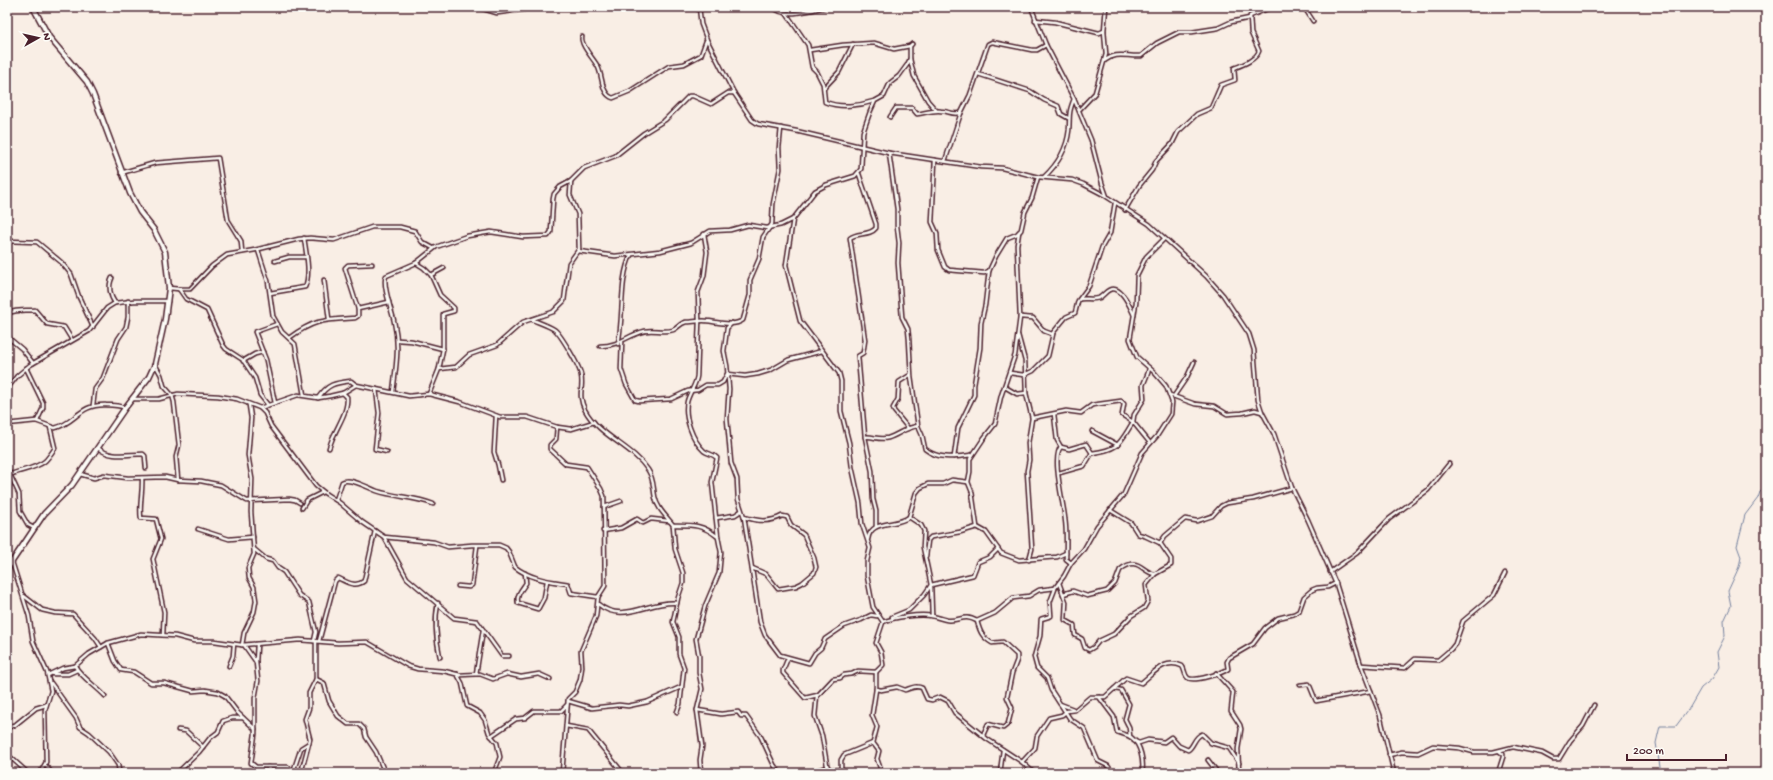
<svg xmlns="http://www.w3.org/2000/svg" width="1773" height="780" viewBox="0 0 1773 780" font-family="'Gochi Hand',sans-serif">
<rect width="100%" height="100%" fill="#f9eee5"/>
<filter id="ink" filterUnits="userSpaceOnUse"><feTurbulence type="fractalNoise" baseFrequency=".025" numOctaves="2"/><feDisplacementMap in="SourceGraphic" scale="8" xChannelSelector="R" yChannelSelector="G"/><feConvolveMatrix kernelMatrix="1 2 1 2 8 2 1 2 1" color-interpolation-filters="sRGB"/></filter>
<g filter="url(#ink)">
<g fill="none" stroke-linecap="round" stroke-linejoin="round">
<polyline stroke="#74809e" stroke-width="1" points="1661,773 1656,743 1660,726 1676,726 1690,707 1701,688 1712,679 1719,667 1717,652 1725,636 1724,621 1731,606 1728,591 1739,567 1741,557 1737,546 1745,515 1758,498 1760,492 1766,488"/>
<g stroke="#4a1f2b" stroke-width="5.5">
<g id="minor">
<polyline points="477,7 497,13 543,7"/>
<polyline points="699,7 701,24 707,40 734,93 752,120 758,124 796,131 889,153 981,167 1002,168 1038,177 1072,180 1083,184 1106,196"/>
<path d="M 774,7 C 782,19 812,10 825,7"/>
<polyline points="1031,7 1046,45 1074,99 1091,140 1102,183 1107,197 1149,224 1206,276 1223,295 1249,334 1254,350 1258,400 1262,412 1274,434 1292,488 1308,520 1336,584 1361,665 1380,715 1394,773"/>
<polyline points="1304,7 1313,21"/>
<path d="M 786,13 L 808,45 L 812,67 L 817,72 L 823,84 L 825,102 C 840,108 859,106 874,101"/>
<polyline points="1035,20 1055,22 1099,33 1104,31"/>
<path d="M 582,37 C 580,45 594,59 598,67 C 603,77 601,94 613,98 L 630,91 L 669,66 L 684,64 L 701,55 L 706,41"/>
<polyline points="810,50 843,45 874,43 894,49 910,46"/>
<polyline points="910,59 914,76 928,101 936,110"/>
<path d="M 1104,61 C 1117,51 1126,57 1141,56 L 1157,43 L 1179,32 L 1192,32 L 1218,28 L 1231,22 L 1250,18"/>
<polyline points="978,74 1030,91 1044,100 1058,106 1061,114 1068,118"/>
<polyline points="824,88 839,72 853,44"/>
<polyline points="1079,110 1095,93 1106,54 1104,31 1106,7"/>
<path d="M 890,117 L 896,108 L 912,108 L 917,114 C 925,113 933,110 941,111 C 950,111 950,115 961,113"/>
<path d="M 889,153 L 897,209 L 897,226 L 899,243 L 898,263 L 902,317 L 908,329 L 909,339 L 911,376 L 918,426 L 922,435 L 925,449 C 939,460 955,457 971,455"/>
<polyline points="935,160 932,222 937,233 938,250 945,267 949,270 984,273 989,271"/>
<polyline points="945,161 961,113 970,95 988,44 992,42 1032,50 1037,50 1046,45"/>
<polyline points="121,173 155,163 218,158 228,220 241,241 242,252"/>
<path d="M 859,174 L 876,224 L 876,228 C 870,236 857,232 850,238 L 865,340 L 863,353 L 858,356 L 865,437 L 872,471 L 873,499 L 876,511 L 876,527"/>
<path d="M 1044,177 C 1058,164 1067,149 1069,130 C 1070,115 1068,114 1074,99"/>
<path d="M 1125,210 L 1139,186 L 1152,170 L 1156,161 L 1172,144 L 1178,132 L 1197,114 L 1211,108 L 1221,85 L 1235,80 L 1234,68 C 1242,65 1256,60 1259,51 L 1251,33 L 1250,16 L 1272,7"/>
<path d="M 793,219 L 786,265 L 800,321 L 839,373 L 841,381 L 841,411 L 849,443 L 852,467 L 860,503 L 862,524 L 870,548 L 867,561 L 867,576 L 873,607 L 883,622 L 876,643 L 881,652 L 883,665 L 876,672 L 876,689 L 881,690 L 897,687 L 905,690 C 911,688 916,685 922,688 L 927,699 L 932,700 L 940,697 L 948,701 L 955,713 L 987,739 L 1022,762 L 1034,773"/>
<polyline points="1019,232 1017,245 1020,317 1015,355 1001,396 995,424 984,438 970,459 970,472 968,482 972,492 977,527 986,532 1001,553 1019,560 1057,557 1066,553"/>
<path d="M 704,234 L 707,252 L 704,276 L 698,292 L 699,321 L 697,376 C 696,385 689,393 687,402 C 684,417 692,440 704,451 C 708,454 713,454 717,458 L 712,482 L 718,537"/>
<polyline points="7,241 37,242 61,262 71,274 79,297 93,327"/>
<polyline points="258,250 268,281 273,316 282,332 295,344 304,395"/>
<polyline points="578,251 615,256 660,251 691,243 710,231 730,230 748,225 767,228 781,225 793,219 815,191 826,185 855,176 861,169 863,132 870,112 875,101 884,96 890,83 899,76 907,65 910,59 910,46 912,44"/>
<polyline points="275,261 289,257 306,257"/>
<polyline points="416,263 424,268 431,275 440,295 454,308 454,311 443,314 443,349 439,369"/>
<polyline points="431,275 444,268"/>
<path d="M 112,278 C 108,286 110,296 115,303"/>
<polyline points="324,280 329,319"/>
<polyline points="169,288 179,289 190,289 212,266 227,255 255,250 299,239 310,238 334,240 372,227 400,227 415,231 422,242 433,248"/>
<polyline points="179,289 186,299 207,310 223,345 226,349 243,360 255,378 260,395 268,405"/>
<path d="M 270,293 L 305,287 C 311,274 306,252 304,238"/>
<path d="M 1080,299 C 1086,298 1093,300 1099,298 C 1103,296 1105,292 1109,290 C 1121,284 1130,307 1134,315"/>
<polyline points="358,309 345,268 348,265 372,264"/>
<path d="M 7,313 C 20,309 24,311 35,310 L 47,324 L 64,327 L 72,340"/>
<polyline points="1020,317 1033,318 1044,331 1052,334 1066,317 1075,313 1078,301 1089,286 1102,247 1110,233 1115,203"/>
<path d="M 533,320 C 540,323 549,326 555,330 C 561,335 580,367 581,375 C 584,388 577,394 585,410 C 599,436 632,446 648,470 C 654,479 653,488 655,497 C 657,508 666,516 673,525"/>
<polyline points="732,323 727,328 724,351 727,366 729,389 727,419 731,463 737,479 738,499 744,517 760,622 765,635 780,655 809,663 815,653 821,648 825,639 844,626 861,620 871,615 877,616"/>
<polyline points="7,332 10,339 22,349 33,363"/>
<polyline points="1018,335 1025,361 1026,393 1032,418 1028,443 1029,460 1027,471 1032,549 1029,560"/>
<path d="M 289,338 C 315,319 324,320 355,318 L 358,316 L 358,309 L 389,302"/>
<polyline points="398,340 412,341 443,349"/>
<polyline points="622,342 621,369 626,384 635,400 639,401 671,399 688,391 698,390 706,385 718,385 723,382 727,374 745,376 758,374 771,370 788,360 822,351"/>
<path d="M 618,344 C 624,316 619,278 631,255"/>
<path d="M 600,346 C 620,346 627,335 645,331 C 654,329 664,333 673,330 C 678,328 680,323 686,322 C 692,322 701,320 707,321 C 717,322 734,327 743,320 L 750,295 L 750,280 L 759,259 L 763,237 L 772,224 L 773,204 L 780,169 L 779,148 L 781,128"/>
<polyline points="243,361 255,354 263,352"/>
<polyline points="155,364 161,375 164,386 172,395 174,402 179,445 176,457 178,480"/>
<polyline points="26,368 43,403 43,408 37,421"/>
<polyline points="1149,368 1148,373 1143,385 1144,399 1134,415 1133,422 1150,443"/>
<polyline points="1010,373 1024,375 1033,371 1048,356 1053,334"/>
<polyline points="1005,387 1017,394 1026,393"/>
<polyline points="7,389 17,376 30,365 89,331 107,308 115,303 134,301 168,301"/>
<polyline points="376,389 379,413 375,449 387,452"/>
<path d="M 393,392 C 396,366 400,347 394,321 C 392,311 382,285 386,276 L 416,263 L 436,247 L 467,236 L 491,232 L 523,237 L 548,236 L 551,232 L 553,199 L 554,194 L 560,187 L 571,181 L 584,168 L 615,156 L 644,133 L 665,120 L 689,96 L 693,96 L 711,104 L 728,93 L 734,93"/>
<polyline points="429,394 439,369 456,367 469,355 497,345 523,322 553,312 564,301 569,263 579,249 578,214 570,195 571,181"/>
<polyline points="1170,395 1195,404 1214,406 1227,414 1242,413 1255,410 1262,412"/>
<polyline points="1174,396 1187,377 1194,362"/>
<path d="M 318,398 C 328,384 334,383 351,381 L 356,385"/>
<polyline points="133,399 159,399 178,394 218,396 237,399 260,408 298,395 318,398 330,396 343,393 356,385 409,396 429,394 460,402 500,417 527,417 557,427 571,429 594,422"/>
<polyline points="275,403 266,360 255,332 277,324"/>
<polyline points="93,405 95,389 103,378 118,339 126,327 128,317 128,301"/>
<path d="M 260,408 L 265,413 L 271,426 L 316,486 L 326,494 L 340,503 L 362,522 L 384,537 L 434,542 L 448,547 L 472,545 L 499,545 L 506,548 L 509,552 L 515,567 C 530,579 550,581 568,584 L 571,593 L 598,597 L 605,586 L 604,496 L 601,489 L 587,467 L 566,464 L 550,449 L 550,445 L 556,439 L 557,427"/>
<polyline points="1054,414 1057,440 1061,447 1069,449 1086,444 1092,453"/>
<polyline points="496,416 494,452 498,465 501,480"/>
<path d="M 1032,418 L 1066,411 L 1081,413 L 1092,405 L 1121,401 L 1124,404 L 1122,415 L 1133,422 C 1119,444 1120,449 1092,453 L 1084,466 L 1059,473"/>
<path d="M 7,424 L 36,421 L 55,428 C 76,423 79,404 106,405 C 112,405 119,405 125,408"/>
<polyline points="908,428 894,411 893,408 898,399 899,382 910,375"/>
<polyline points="1092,431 1118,445"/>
<path d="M 865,437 C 874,436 877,440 888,438 C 898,435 906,427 918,426"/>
<path d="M 1061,447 C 1051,456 1064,505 1065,519 C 1067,532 1066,546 1066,559 L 1071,563"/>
<path d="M 98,448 C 111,459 127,454 143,454 L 145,456 L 146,468"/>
<path d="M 329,448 C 331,443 332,438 335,433 C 340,422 348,410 347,397 L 343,393"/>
<polyline points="954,457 958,428 974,395 974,385 980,348 981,323 985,305 989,271 996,256 1007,238 1017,234 1021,230 1025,212 1032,198 1038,177"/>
<polyline points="7,468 19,494 20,511 28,525 34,528"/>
<polyline points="80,474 94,478 104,475 128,478 165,477 178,480 201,481 221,485 247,501 289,499 295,500 300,503"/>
<path d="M 7,476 C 19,470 36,469 45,461 C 49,457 52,452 55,448 L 50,427"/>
<path d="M 142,478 C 143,492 139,505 141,518 L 156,519 L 161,539 L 153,559 L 164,612 L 163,635"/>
<path d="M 336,500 L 342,482 C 349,477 369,488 377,491 C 395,497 415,497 433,504"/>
<polyline points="604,507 621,501"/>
<polyline points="302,508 307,500 323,492"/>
<path d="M 744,517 C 757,521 769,523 782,516 L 787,517 L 791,525 L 804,535 L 814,558 L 816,567 L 814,573 L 802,583 L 796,586 L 778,589 L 766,574 L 752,568"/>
<polyline points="909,517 921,525 924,531 923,547 931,585 932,616"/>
<polyline points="716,518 735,515 741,511"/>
<polyline points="198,529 229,539 253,537"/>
<polyline points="603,531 621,528 637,519 643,523 651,519 669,521"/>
<polyline points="384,537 407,578 454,618 477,621 502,656 509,656"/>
<path d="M 868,539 C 871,519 896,527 909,517 L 916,493 L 920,488 L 928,484 L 943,484 L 952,480 L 968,482"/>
<polyline points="1160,543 1165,536 1185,519 1197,521 1212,516 1221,506 1227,503 1253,499 1292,488"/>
<polyline points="254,549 266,559 273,561 278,568 284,572 299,595 309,602 316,632 314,641"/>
<polyline points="926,556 928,540 931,537 960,532 977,527"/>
<polyline points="12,562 29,616 33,641 47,672 51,691 45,710 46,762 40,773"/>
<polyline points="1330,572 1357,553 1389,519 1428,490 1449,464"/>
<path d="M 525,573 L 526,583 C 522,589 516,595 518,603 L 538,609 L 544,598 L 547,581"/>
<polyline points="1059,583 1066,602 1065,620 1074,625 1075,635 1082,639 1085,648 1089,650 1094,647 1099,641 1114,634 1131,616 1144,608 1148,601 1146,585 1155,574"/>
<polyline points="458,586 469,587 472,585 477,546"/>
<polyline points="1055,589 1050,602 1051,616 1041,619 1040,636 1034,657 1037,668 1047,678 1051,690 1060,704 1073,709"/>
<path d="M 1063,594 L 1073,591 L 1087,596 L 1107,591 L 1115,583 L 1120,570 C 1139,555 1141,572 1155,574 L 1171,565 L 1171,559 L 1160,543 L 1145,536 L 1138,534 L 1131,523 L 1110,510"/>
<polyline points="24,596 42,610 55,613 73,614 95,638 101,647"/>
<path d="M 438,603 C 434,622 436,639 440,657"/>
<path d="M 598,604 C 623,625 649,600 677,603"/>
<polyline points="892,617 909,610 924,595 931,585 973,575 978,562 990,557 998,549"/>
<path d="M 977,621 C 980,632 982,637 992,643 L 1003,642 L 1017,655 L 1017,660 L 1012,673 L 1007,697 L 1012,708 L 1008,724 L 1003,728 L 988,724 L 983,735"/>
<path d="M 883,622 C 894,617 920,614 932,616 C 937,617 942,619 947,620 C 960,622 963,613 977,621 L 995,613 L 1013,598 L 1029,596 L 1039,590 L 1055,588 L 1064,576 L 1071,563 L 1084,549 L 1097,526 L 1124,494 L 1142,453 L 1157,436 L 1171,414 L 1172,402 L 1166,386 L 1154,372 L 1137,357 L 1130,339 L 1136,303 L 1137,275 L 1146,257 L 1164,239"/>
<path d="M 319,641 L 335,581 L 338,578 C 347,582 355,588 364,581 L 375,531"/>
<polyline points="108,643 115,661 121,670 134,672 151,683 164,683 193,691 205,690 218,692 225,696 238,713 255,729"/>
<polyline points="257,644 256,662 258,681 255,698 255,734 251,763 256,767 268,767 270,773"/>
<polyline points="242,645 244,633 254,612 256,601 254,587 249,578 248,568 254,554 251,512 252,479 248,455 251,418 249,405"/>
<polyline points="244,645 256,662"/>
<polyline points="788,658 783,670 783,673 805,698 818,695 833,679 840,678 844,675 852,674 858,671 876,672"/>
<polyline points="1361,665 1405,668 1415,659 1438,660 1451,649 1455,644 1463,621 1494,595 1505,573"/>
<path d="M 75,666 C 82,678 96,686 105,696"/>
<polyline points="229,666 233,656 234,644"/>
<polyline points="1216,673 1233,692 1231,711 1240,725 1241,729 1238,749 1239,773"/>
<polyline points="53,674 68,674 77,670"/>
<polyline points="457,674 462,683 467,706 480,713 485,720 489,733 497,743 500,757 494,773"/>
<polyline points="476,674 483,630"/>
<polyline points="48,675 63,668 75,666 89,654 108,643 141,634 175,636 194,641 214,641 242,645 300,640 338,643 367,642 408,666 418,669 444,671 460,675 480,674 493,679 507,674 521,677 539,674 550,679"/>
<polyline points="316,679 324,683 329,701 338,716 348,724 359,724 364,729 366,737 376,752 385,773"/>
<polyline points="51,683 76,718 80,727 89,733 109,752 118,765 119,771 122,773"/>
<polyline points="1300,685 1309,684 1316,701 1371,691"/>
<polyline points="876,689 872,715 877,727 873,743 879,751 877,759 882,773"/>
<polyline points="1114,689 1121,690 1129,704 1125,719 1129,727 1130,737"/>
<polyline points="817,695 815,716 822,736 827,765 831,773"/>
<path d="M 1099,697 L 1114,717 L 1117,732 C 1122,734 1129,735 1132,738 C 1141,745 1144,762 1142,773"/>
<polyline points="568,701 592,708 619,705 628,706 647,702 681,687"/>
<polyline points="1061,705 1070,719 1084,728 1098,761 1108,766 1113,773"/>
<polyline points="697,710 721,714 738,712 741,716 746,716 761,737 774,765 780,773"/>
<path d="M 677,712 L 680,704 L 684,668 L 679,654 L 679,637 L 673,622 L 678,598 L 683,583 L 683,573 L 675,549 L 673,525 C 692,525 702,524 718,537 L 721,552 L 719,573 L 705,606 L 696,639 L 699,656 L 699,673 L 702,689 L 697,710 L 702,746 L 700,760 L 701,773"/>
<polyline points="566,726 588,730 623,773"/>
<polyline points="7,728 15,725 36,708 46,705"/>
<polyline points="178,730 186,731 203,747"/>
<polyline points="491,736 516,719 525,718 534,711 561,711 567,705"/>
<path d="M 1134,741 L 1139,743 L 1148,740 L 1164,742 L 1171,737 L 1179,746 L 1188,750 C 1194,746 1194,737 1202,734 L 1211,743 L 1229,748 L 1239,763"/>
<polyline points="7,754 28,773"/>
<polyline points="1389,755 1402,752 1418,753 1433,746 1459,748 1474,752 1493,752 1513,747 1542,753 1553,759 1559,759 1570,741 1583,726 1594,705"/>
<polyline points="1208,760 1218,773"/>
<path d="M 1022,762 L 1035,748 L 1037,736 L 1049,718 L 1062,715 L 1067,711 L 1075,710 L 1090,697 L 1105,697 L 1126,678 L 1141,683 C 1154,673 1164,658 1182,666 C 1185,669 1184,675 1188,678 C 1194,682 1223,673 1228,669 L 1227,662 L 1229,658 L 1253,644 L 1265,628 L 1278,618 L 1294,614 L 1299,611 L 1304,597 L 1312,590 L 1317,588 L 1328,587 L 1336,583"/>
<polyline points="45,765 52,773"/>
<polyline points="268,767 288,767 295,773"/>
<polyline points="293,772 301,748 309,743"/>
<polyline points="177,773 199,752 210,738 218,732 223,721 232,718 243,718"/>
<polyline points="301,773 310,739 305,719 309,708 309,693 316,679 316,641"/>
<polyline points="562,773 568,699 575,692 580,680 582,667 581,651 596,616 598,597"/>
<polyline points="805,773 825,768 835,770 841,769 841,760 844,755 873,743"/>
<polyline points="1000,773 1003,750"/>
<polyline points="1498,773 1503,757 1503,754 1499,751"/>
</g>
</g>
<g stroke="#4a1f2b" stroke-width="7">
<polyline id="secondary" points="7,569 44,514 72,485 125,408 149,377 155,364 165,319 169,288 165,252 154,230 140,212 130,193 93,94 87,82 49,37 33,7"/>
</g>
<use href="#minor" stroke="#fdfcf7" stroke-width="2.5"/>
<use href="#secondary" stroke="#fdfcf7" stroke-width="4"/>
</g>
</g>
<rect width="1773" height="780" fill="none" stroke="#fdfcf7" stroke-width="24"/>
<rect x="12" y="12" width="1749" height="756" fill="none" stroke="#4a1f2b" stroke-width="1.5" filter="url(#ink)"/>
<g transform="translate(38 38) rotate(82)" stroke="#fdfcf7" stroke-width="3" paint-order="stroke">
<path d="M0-3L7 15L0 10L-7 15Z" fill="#4a1f2b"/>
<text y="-6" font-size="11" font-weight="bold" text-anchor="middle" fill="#4a1f2b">N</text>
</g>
<path d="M1627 754v6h99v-6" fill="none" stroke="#4a1f2b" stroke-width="2"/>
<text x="1633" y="754" font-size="12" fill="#4a1f2b" stroke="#fdfcf7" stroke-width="3" paint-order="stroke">200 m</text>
</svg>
